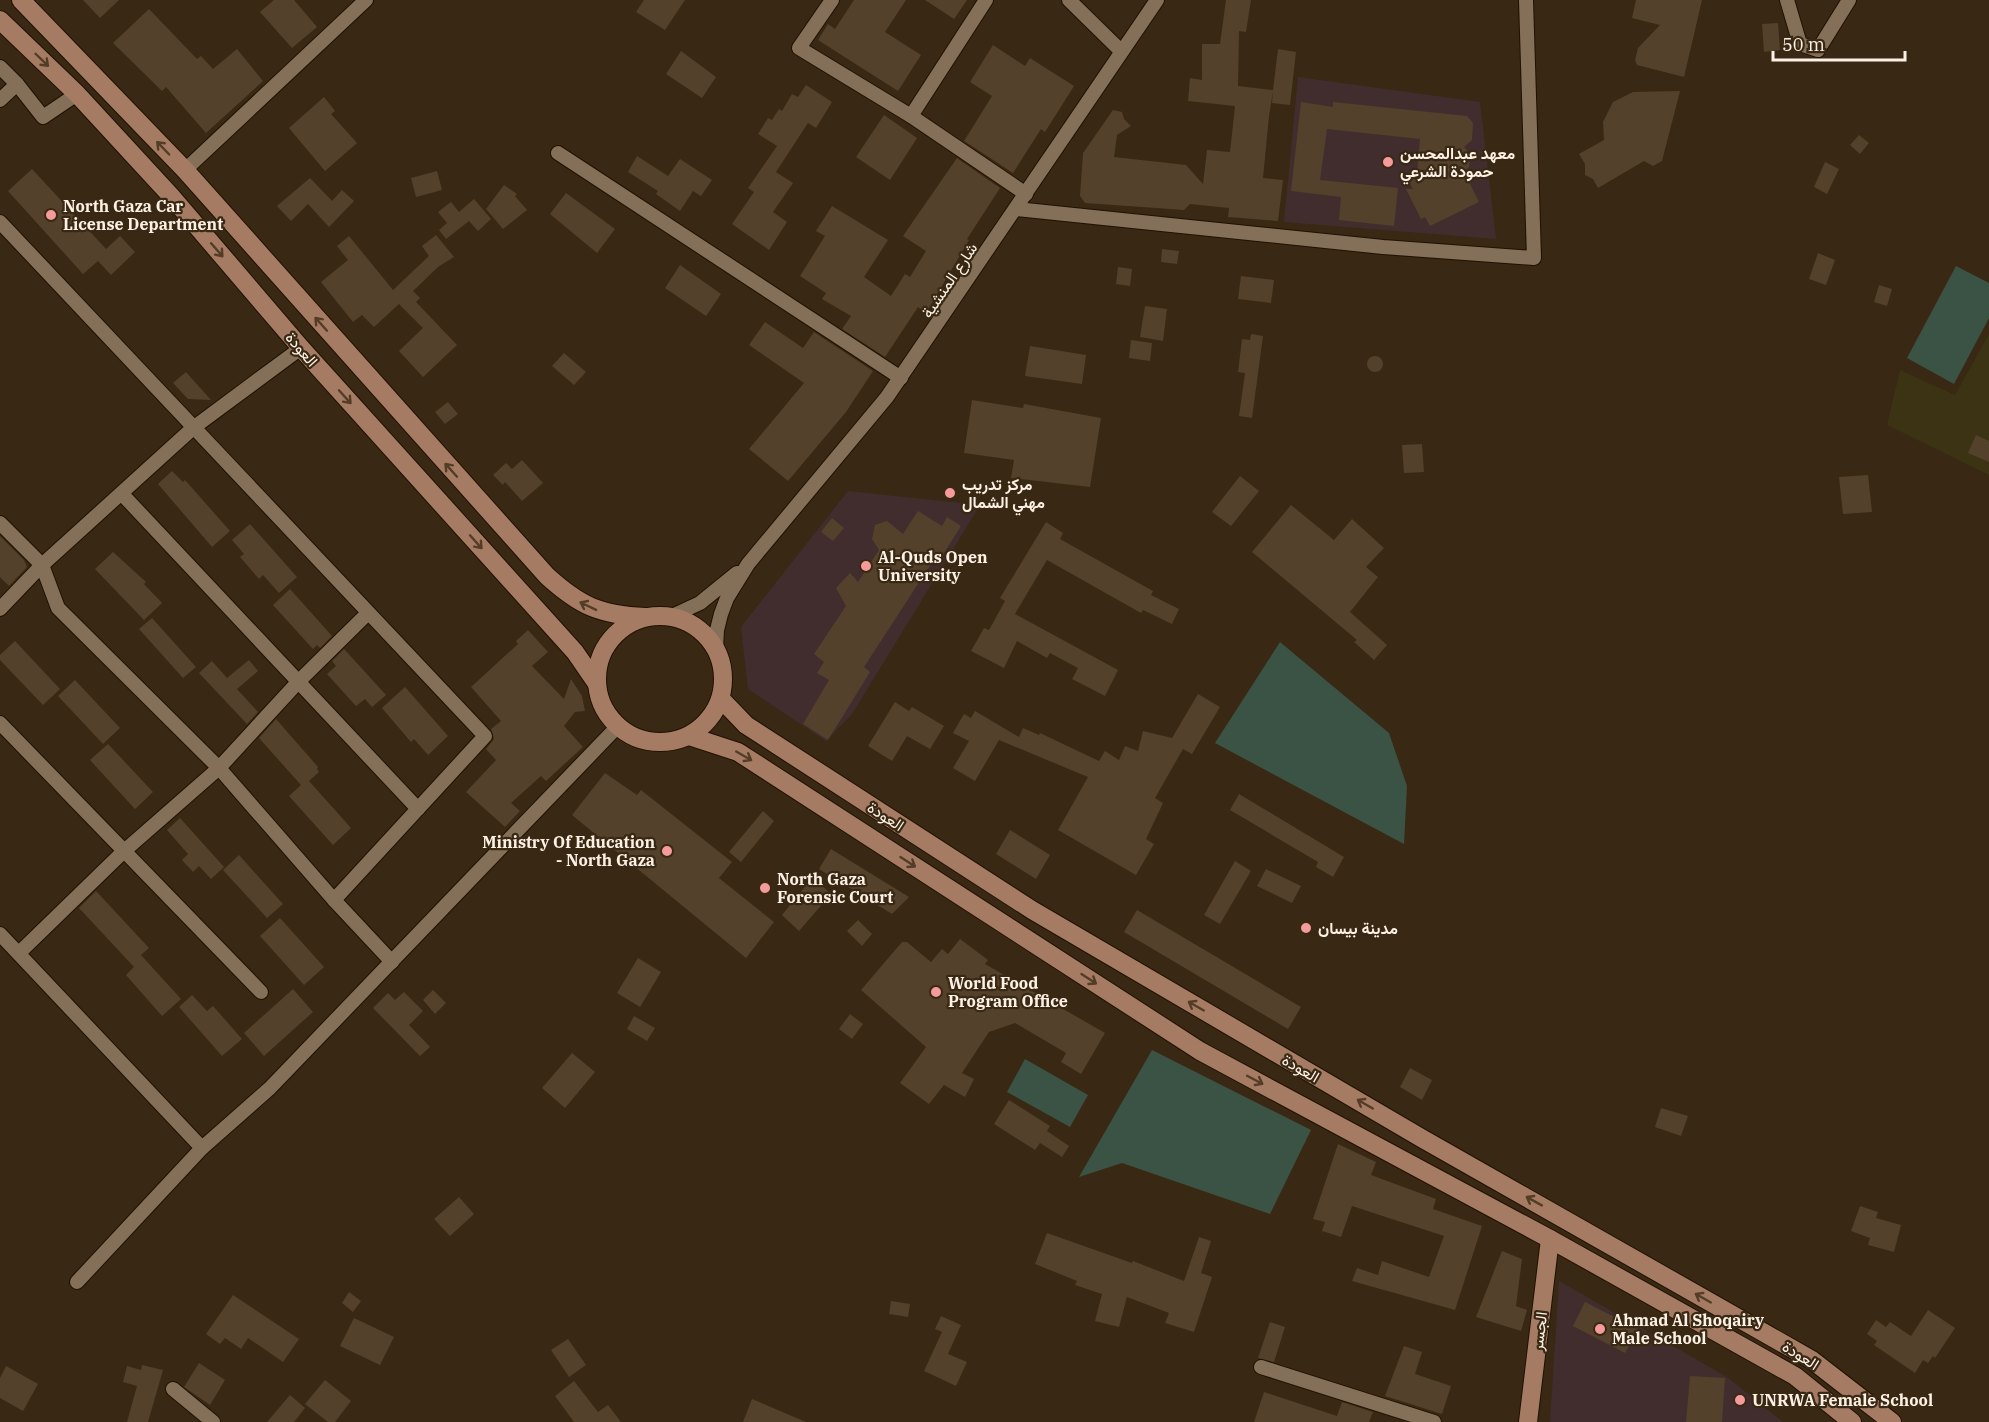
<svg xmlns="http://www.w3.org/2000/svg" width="1989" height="1422" viewBox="0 0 1989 1422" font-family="'IBM Plex Serif',Vazirmatn,serif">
<rect width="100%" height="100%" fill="#392813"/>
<g fill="#422d2e">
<polygon points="1298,77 1480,102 1496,239 1284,222"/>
<polygon points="848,491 980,505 852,714 826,741 748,689 741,627"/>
<polygon points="1559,1281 1727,1377 1783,1422 1550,1422"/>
</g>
<g fill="#3b5344">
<polygon points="1956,266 1989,283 1989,318 1954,384 1907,358"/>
<polygon points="1280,642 1389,733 1407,786 1404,844 1215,743"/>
<polygon points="1152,1050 1311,1130 1270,1214 1122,1163 1079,1177"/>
<polygon points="1025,1059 1088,1095 1070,1127 1007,1092"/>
</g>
<polygon fill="#3b3313" points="1989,334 1989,475 1887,425 1900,370 1955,395"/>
<g fill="#53412b">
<polygon points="83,0 119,0 100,18"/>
<polygon points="274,0 294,0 317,27 292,48 260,12"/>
<polygon points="644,0 685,0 665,30 636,12"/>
<polygon points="854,0 906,0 885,32 921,55 898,91 818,40 828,24 835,29"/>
<polygon points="925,0 967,0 954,19"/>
<polygon points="1226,0 1251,0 1246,32 1239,31 1238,86 1273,90 1278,49 1296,52 1290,105 1272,103 1273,91 1269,116 1263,178 1283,180 1278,221 1228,217 1229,208 1190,204 1184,210 1085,203 1080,196 1083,153 1113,110 1122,112 1124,119 1131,126 1117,135 1114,157 1186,165 1203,184 1207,150 1230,152 1235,106 1188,101 1190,78 1202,80 1202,44 1220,44"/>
<polygon points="1636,0 1702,0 1684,77 1637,65 1635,60 1638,48 1660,25 1632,18"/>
<polygon points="149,9 197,59 201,56 213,69 237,49 263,81 206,133 166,87 162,91 113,43"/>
<polygon points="1778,23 1780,50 1764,52 1762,24"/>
<polygon points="993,45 1025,66 1030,58 1074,86 1045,132 1041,129 1013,173 964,141 992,96 970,82"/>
<polygon points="681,51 716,77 702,98 666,74"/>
<polygon points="806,85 832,102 816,128 808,123 776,172 793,183 773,212 787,222 769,250 732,224 754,192 748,188 777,146 758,134 768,118 772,120 779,109 782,111 792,94 798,97"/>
<polygon points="1680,91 1662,161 1653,166 1644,161 1598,188 1593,179 1585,175 1585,164 1579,154 1604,140 1603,122 1613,102 1633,92"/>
<polygon points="324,97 335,111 331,114 357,143 325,171 289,128"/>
<polygon points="1301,102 1333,107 1333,102 1467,116 1473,123 1472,140 1464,147 1470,154 1469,167 1464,172 1479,202 1430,226 1425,217 1421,219 1406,189 1413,189 1407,178 1417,173 1420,139 1327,129 1320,180 1398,188 1394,226 1339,220 1341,197 1291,191"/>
<polygon points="884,115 917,138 890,180 856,157"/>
<polygon points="1859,135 1869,143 1860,154 1850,145"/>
<polygon points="637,156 668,176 680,159 712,180 701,196 693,191 680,211 656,194 658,191 628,172"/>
<polygon points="957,158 1000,188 967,239 969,240 926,313 918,307 885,357 842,329 851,316 822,299 826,293 800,276 825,236 816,231 832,206 888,240 864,277 891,296 905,274 910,277 926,251 903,236"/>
<polygon points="1825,162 1839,169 1827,194 1814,187"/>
<polygon points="32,169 106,249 120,236 135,252 111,275 98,261 83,274 8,191"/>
<polygon points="437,171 442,190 416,197 411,178"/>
<polygon points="310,178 332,201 342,190 354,201 329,227 308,204 291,221 277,206"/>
<polygon points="504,185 517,194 515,196 527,210 503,229 486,209"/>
<polygon points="566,193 615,229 597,253 550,214"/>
<polygon points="474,199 491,219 478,231 469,221 446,239 439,230 447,223 438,212 451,202 459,212"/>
<polygon points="436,235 454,257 438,267 413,291 420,298 416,302 457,345 423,377 399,351 423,328 399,304 374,327 362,315 353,322 321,282 348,260 337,246 349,236 393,290 429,256 422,246"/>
<polygon points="1162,249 1179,251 1177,264 1161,262"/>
<polygon points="1818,253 1835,260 1826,285 1809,279"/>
<polygon points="680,265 721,294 706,316 665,288"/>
<polygon points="1118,267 1132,269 1130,286 1116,284"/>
<polygon points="1241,276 1274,280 1271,303 1238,299"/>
<polygon points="1879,285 1892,289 1887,306 1874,302"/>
<polygon points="1145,306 1167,309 1163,341 1140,337"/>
<polygon points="765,322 803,348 814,332 873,371 846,412 788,481 749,449 804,383 749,345"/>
<polygon points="1251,334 1263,336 1252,418 1239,416 1245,373 1238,372 1242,339 1250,340"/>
<polygon points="1131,340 1152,343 1150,361 1129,358"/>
<polygon points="1030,346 1086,355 1082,384 1025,376"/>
<polygon points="564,353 586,372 574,385 552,366"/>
<circle cx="1375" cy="364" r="8"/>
<polygon points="186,372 211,400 188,399 173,383"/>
<polygon points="972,400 1023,408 1024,404 1101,418 1090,487 1011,478 1014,460 964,453"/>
<polygon points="448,402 458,414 445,424 435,412"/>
<polygon points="1976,435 1989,441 1989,462 1968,453"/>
<polygon points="1422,444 1424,472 1404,473 1402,445"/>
<polygon points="522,460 543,483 522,501 505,482 503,485 493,475 506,463 512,469"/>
<polygon points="172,471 183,482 185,480 230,531 212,547 158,484"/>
<polygon points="1868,475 1872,512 1843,514 1839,477"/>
<polygon points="1240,476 1259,491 1231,526 1212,512"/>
<polygon points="1291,505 1334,540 1352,519 1384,548 1366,567 1378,577 1350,612 1387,645 1374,660 1354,642 1357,640 1252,552"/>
<polygon points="918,511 942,526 947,517 961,526 937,564 933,561 864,667 870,672 828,740 803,724 829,680 817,673 824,662 814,654 846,606 836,588 850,573 858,582 879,550 872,539 875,525 887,521 903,534"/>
<polygon points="832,518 844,528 833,541 821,532"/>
<polygon points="1046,522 1063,533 1060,539 1153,591 1151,595 1179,609 1172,624 1143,610 1141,613 1047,560 1015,614 1118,670 1105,696 1072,679 1078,668 1050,653 1047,658 1017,641 1004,668 971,651 984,628 989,630 1005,601 1000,598"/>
<polygon points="250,524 297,577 279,593 263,575 259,579 240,557 244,554 232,540"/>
<polygon points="0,536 24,560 27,567 9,586 0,577"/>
<polygon points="113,552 146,582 144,584 162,603 144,620 95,569"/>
<polygon points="290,589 332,636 320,648 317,645 313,649 273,605"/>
<polygon points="152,618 196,667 183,678 139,629"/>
<polygon points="528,630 548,652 532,666 564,699 571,679 582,696 585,711 575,712 564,726 583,747 546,781 541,776 511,803 520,811 505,827 466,792 496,760 486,749 494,739 491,729 501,721 471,687 518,644 516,641"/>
<polygon points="15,641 60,689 43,705 0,660 0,655"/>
<polygon points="344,649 386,695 372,707 365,699 356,706 327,674 336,666 332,661"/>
<polygon points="249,660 258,671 237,689 258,712 247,724 199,673 212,661 227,678"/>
<polygon points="75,680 120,728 103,744 58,696"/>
<polygon points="405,687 448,736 428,755 414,739 411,742 382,708"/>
<polygon points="1198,694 1220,707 1192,754 1183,749 1155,798 1163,803 1146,839 1154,844 1136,875 1058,830 1088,777 999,740 975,781 953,768 969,741 953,733 964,714 971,718 975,711 1019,737 1023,728 1039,735 1040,733 1099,761 1105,751 1119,760 1125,746 1138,751 1143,731 1172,738"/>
<polygon points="895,702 909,711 912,707 944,726 930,749 907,736 892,761 868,746"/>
<polygon points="276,719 318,767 317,769 319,772 309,781 351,828 333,845 289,796 301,785 259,738"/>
<polygon points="108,744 153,792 135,809 90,760"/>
<polygon points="605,773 637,795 641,790 732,862 719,878 774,922 746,958 572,815"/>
<polygon points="1239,794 1344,857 1333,877 1316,867 1318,862 1230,810"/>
<polygon points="763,811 774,821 741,862 729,852"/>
<polygon points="180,818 224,867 211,879 199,866 193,872 182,860 188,854 167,830"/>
<polygon points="1010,830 1050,855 1036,879 996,854"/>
<polygon points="831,849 909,897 892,914 819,869"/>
<polygon points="239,855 283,904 267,918 223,870"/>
<polygon points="1235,861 1251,871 1220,924 1204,915"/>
<polygon points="1266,869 1301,886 1292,903 1257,886"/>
<polygon points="813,877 831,894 799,931 782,915"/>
<polygon points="96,891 149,948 141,955 181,999 162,1016 126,975 134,967 79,908"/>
<polygon points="1137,910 1301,1007 1288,1029 1124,932"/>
<polygon points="280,918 324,967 304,985 260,936"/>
<polygon points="858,920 872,934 862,946 847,931"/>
<polygon points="960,939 988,960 985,964 1105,1033 1081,1074 1061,1062 1066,1053 1015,1023 989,1032 962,1073 974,1079 965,1097 944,1085 929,1104 900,1083 926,1047 861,990 902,942 907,942 931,962 942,949 948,954"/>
<polygon points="638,958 661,972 640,1007 617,993"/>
<polygon points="293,989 313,1012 264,1056 244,1033"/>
<polygon points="433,990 446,1003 435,1014 423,1000"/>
<polygon points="404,992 423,1011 409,1025 430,1047 420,1056 373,1008 388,993 395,1000"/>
<polygon points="192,995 207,1011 213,1006 242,1039 222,1056 179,1007"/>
<polygon points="850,1014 863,1024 852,1039 839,1029"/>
<polygon points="634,1016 655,1028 647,1041 627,1029"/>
<polygon points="572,1053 595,1072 565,1108 542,1088"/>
<polygon points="1410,1068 1432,1080 1422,1100 1400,1087"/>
<polygon points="1009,1100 1050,1126 1047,1131 1069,1146 1062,1157 1040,1143 1035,1150 994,1124"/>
<polygon points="1661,1108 1688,1116 1681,1136 1655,1127"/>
<polygon points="1338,1144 1376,1162 1371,1175 1436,1199 1433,1209 1482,1226 1455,1310 1352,1281 1357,1268 1378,1275 1382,1261 1429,1277 1444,1236 1352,1206 1341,1237 1322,1231 1325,1222 1313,1219"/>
<polygon points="459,1197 474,1214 450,1236 434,1219"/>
<polygon points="1860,1206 1878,1212 1876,1218 1901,1225 1894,1252 1868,1245 1870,1238 1851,1231"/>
<polygon points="1047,1233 1132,1263 1133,1261 1184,1281 1199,1237 1211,1241 1201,1273 1212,1277 1194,1332 1165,1323 1169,1313 1127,1297 1119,1327 1095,1321 1102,1294 1075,1285 1077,1281 1035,1264"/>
<polygon points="1502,1251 1522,1259 1516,1306 1527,1310 1521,1331 1476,1317"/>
<polygon points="349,1292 361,1301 353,1312 342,1303"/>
<polygon points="233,1295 299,1339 283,1362 248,1338 241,1349 225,1338 220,1344 206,1334"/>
<polygon points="891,1301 910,1304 908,1317 889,1314"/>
<polygon points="1585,1302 1638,1329 1625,1353 1573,1326"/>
<polygon points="1928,1310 1955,1328 1935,1358 1933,1356 1928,1363 1923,1360 1915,1373 1874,1345 1877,1341 1867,1334 1876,1320 1886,1327 1890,1322 1911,1336"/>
<polygon points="941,1316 961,1325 948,1354 967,1362 956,1386 924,1371 942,1332 935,1329"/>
<polygon points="354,1318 394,1337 380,1365 340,1346"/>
<polygon points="1270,1322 1285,1327 1274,1362 1258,1358"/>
<polygon points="568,1339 586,1365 569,1377 551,1350"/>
<polygon points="1404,1346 1422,1352 1415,1374 1451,1386 1442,1414 1385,1396"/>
<polygon points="199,1363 225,1380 210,1405 184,1387"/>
<polygon points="142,1365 163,1370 148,1422 127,1422 137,1386 123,1382 127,1366 141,1370"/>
<polygon points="6,1366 38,1384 23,1411 0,1398 0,1378"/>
<polygon points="1690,1376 1725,1378 1722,1422 1686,1422"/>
<polygon points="325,1380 351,1401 335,1422 328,1422 305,1404"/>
<polygon points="574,1381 598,1412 608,1405 621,1422 574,1422 555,1396"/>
<polygon points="1264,1392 1337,1416 1342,1402 1373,1412 1369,1422 1254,1422"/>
<polygon points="290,1395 305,1408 294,1422 267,1422"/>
<polygon points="752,1399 806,1422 743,1422"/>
</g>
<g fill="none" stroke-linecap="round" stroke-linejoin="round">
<g stroke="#201100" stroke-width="16">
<g id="street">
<polyline points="832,0 799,48 911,116 1026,194"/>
<polyline points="1069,0 1121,51"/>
<polyline points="1787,0 1800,44 1818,50 1849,0"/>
<polyline points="0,67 17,84"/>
<polyline points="0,100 17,84 43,117 77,94"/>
<polyline points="911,116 986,0"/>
<polyline points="558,153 901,378"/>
<polyline points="185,170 366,0"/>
<polyline points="1016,209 1383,247 1534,258 1526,0"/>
<polyline points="0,222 485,736 334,900"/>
<polyline points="122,494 418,809"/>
<polyline points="0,523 42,565 58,608 219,768 334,900 392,962"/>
<polyline points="0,609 42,565 193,428 301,348"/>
<polyline points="672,616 700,603 737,573"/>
<polyline points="716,650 717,630 721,614 727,598 748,564 887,397 1157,0"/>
<polyline points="0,723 261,992"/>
<polyline points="0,934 202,1148"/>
<polyline points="19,953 123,852 219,768 299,681 367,614"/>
<polyline points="77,1282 202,1148 270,1088 618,726"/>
<polyline points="1261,1367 1434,1422"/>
<polyline points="173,1389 213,1422"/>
</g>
</g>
<g stroke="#201100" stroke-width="20">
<g id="secondary">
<path d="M 21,0 L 185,170 L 547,576 C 580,606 600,615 645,617"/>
<polyline points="0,20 77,94 171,196 301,348 575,652 597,684"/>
<circle cx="660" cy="679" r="63"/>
<polyline points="721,699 746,725 1032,910 1423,1139 1812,1360 1892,1422"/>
<polyline points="689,736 738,752 1200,1051 1550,1239 1795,1376 1852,1422"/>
<polyline points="1528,1422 1550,1239"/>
</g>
</g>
<use href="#street" stroke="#847059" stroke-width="14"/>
<use href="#secondary" stroke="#a67b63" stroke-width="18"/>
</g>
<defs><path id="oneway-shaft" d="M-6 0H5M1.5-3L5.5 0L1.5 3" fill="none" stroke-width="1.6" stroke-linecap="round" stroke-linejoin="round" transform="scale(1.5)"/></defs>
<g stroke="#543d27">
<use href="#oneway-shaft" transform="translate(42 60) rotate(44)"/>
<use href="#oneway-shaft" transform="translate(163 148) rotate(-134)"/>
<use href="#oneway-shaft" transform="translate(217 250) rotate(49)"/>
<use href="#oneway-shaft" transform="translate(321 324) rotate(-132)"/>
<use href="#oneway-shaft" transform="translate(345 397) rotate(48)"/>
<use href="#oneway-shaft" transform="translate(451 470) rotate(-132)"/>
<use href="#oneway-shaft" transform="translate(476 542) rotate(48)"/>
<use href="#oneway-shaft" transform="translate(588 606) rotate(-154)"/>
<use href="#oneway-shaft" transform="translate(744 756) rotate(30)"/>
<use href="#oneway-shaft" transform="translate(908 862) rotate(33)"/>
<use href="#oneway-shaft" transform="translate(1089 979) rotate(33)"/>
<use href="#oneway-shaft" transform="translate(1196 1006) rotate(-150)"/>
<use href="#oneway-shaft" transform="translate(1255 1080) rotate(28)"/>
<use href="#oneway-shaft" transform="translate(1365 1104) rotate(-150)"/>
<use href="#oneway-shaft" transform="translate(1534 1201) rotate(-151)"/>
<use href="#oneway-shaft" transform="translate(1703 1298) rotate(-150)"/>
</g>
<g fill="#f59b9c" stroke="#392813" stroke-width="2">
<circle cx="1388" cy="162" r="6"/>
<circle cx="51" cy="215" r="6"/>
<circle cx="950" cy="493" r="6"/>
<circle cx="866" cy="566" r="6"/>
<circle cx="667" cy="851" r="6"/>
<circle cx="765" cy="888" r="6"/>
<circle cx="1306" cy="928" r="6"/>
<circle cx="936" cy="992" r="6"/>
<circle cx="1600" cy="1329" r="6"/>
<circle cx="1740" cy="1400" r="6"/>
</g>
<g text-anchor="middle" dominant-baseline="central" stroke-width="4.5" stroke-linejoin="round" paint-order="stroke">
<g font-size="16" font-weight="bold" fill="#fcf1e4" stroke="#392813" text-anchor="start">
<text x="1400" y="153">معهد عبدالمحسن<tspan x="1400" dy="18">حمودة الشرعي</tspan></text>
<text x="63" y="206">North Gaza Car<tspan x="63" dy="18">License Department</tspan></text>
<text x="962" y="484">مركز تدريب<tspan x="962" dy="18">مهني الشمال</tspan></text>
<text x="878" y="557">Al-Quds Open<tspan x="878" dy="18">University</tspan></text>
<text x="655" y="842" text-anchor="end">Ministry Of Education<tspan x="655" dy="18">- North Gaza</tspan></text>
<text x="777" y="879">North Gaza<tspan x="777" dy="18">Forensic Court</tspan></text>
<text x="1318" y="928">مدينة بيسان</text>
<text x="948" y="983">World Food<tspan x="948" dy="18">Program Office</tspan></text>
<text x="1612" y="1320">Ahmad Al Shoqairy<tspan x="1612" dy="18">Male School</tspan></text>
<text x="1752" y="1400">UNRWA Female School</text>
</g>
<g font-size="16" fill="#fcf1e4" stroke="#392813">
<text transform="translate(949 280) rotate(-56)">شارع المنشية</text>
<text transform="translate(302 349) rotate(49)">العودة</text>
<text transform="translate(886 816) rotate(33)">العودة</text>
<text transform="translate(1301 1068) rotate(30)">العودة</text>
<text transform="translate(1539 1331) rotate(-83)">الجسر</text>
<text transform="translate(1801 1355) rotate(32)">العودة</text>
</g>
</g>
<path d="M1773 51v9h132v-9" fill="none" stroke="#fcf1e4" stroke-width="3"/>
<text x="1782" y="51" font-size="18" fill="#fcf1e4" stroke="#392813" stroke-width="4.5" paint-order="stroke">50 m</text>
</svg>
